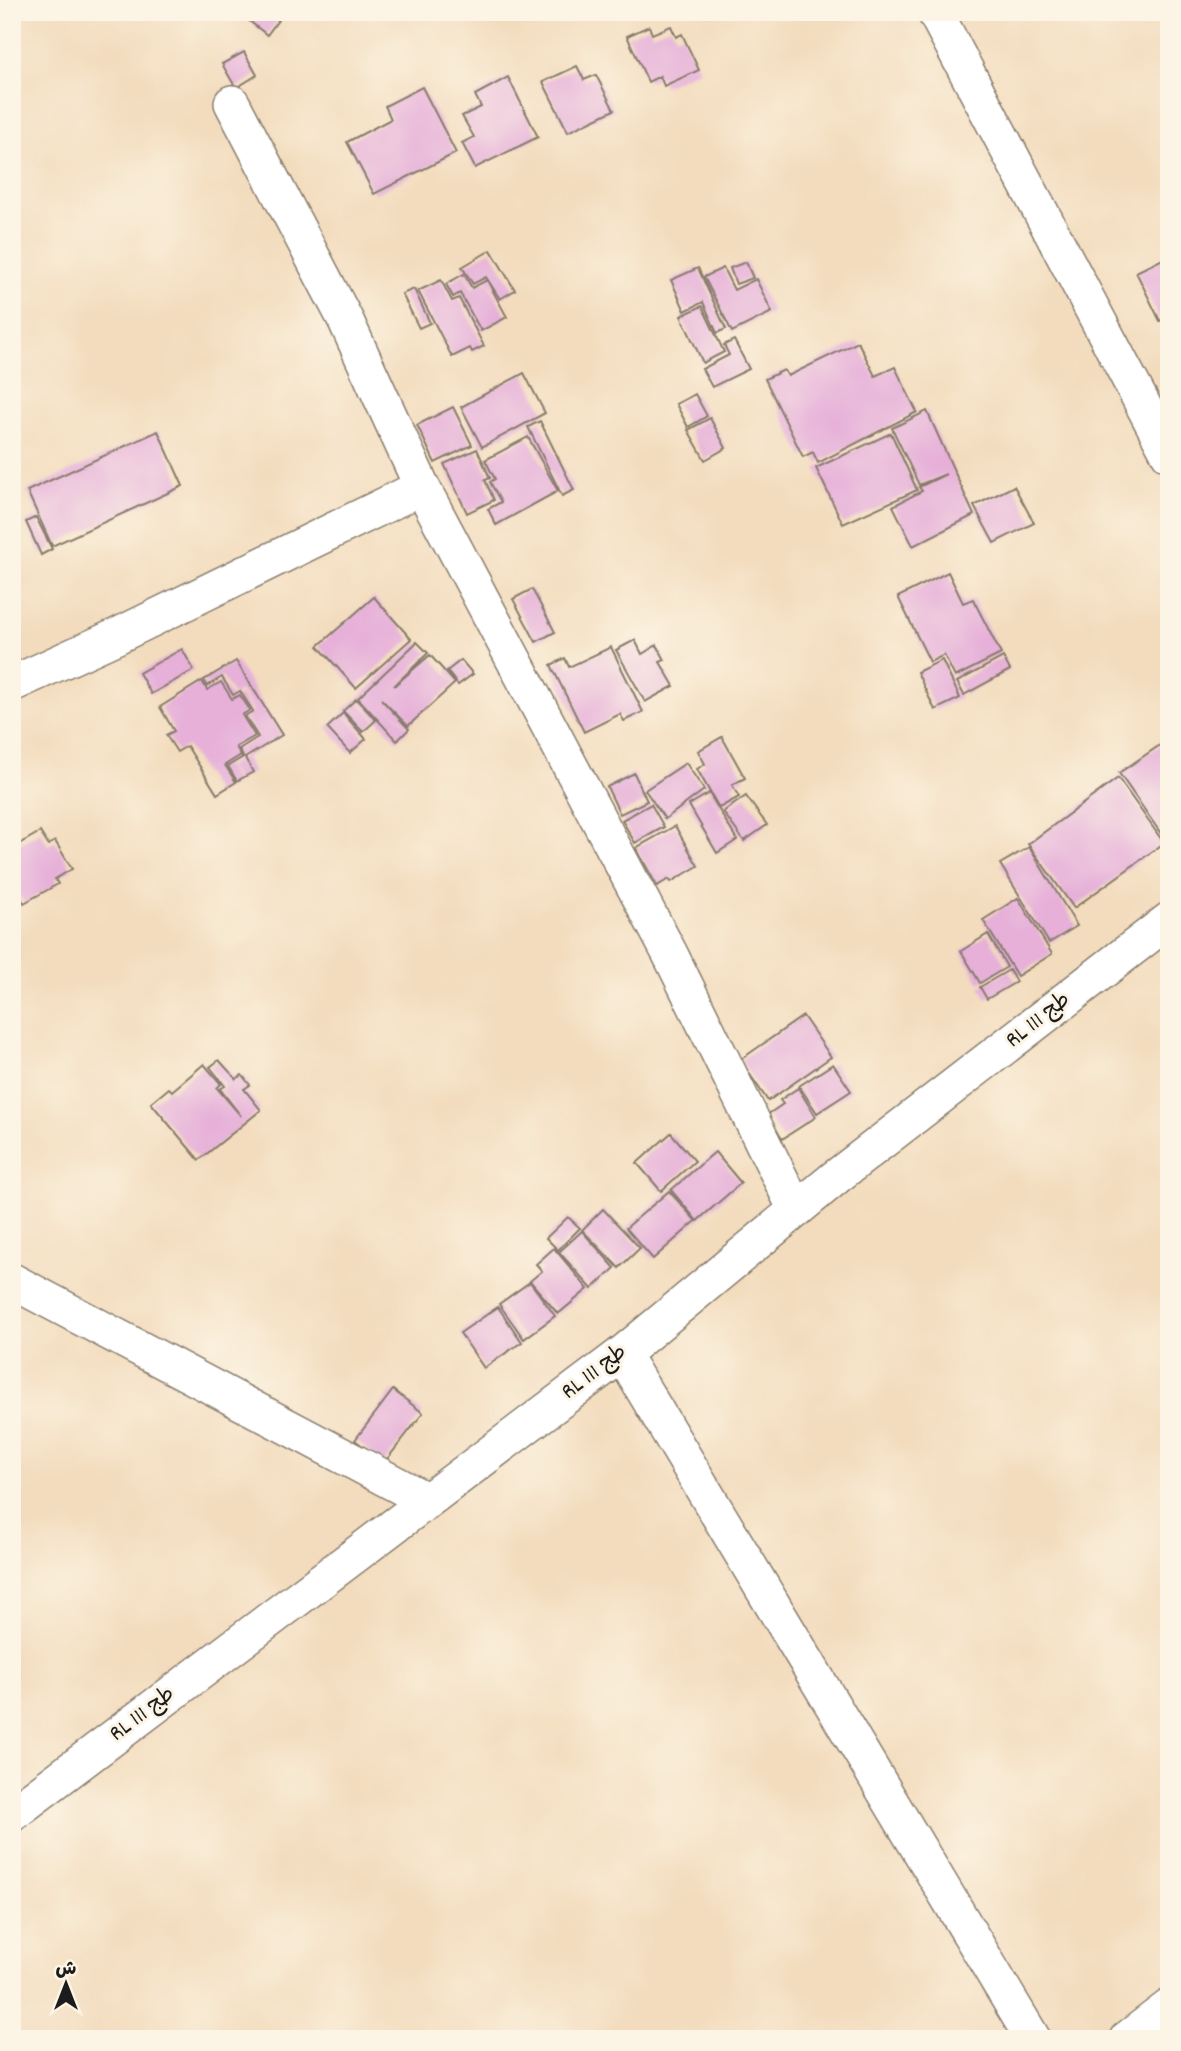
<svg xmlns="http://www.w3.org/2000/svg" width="1181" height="2051" viewBox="0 0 1181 2051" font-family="Dekko,'Playpen Sans Arabic',sans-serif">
<rect width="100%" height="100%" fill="#fcf5e5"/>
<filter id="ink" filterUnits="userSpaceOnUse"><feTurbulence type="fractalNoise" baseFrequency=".0143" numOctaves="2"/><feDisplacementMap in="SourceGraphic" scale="14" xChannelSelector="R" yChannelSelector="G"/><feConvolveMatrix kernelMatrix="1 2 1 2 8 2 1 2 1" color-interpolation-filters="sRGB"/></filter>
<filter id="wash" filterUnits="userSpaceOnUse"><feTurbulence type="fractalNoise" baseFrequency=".00686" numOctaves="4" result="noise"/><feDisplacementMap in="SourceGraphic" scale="28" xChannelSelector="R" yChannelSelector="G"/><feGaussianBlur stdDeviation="1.57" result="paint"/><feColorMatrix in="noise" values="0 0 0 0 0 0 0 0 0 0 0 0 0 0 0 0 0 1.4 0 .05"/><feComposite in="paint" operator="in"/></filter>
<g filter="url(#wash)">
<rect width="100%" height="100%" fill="#f3dcbd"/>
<g id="blocks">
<g fill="#e6b0d9">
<polygon points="238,12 284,12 267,35"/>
<polygon points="649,26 652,34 671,26 676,37 682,34 699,70 664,86 660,76 648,82 627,36"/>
<polygon points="244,52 257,75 236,88 222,64"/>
<polygon points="577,66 584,80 596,75 614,110 568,132 543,82"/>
<polygon points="508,77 538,137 475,168 462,143 474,137 462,116 481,107 475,95"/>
<polygon points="422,87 456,153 374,194 347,142 391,119 385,106"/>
<polygon points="491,250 515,290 500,299 486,277 473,284 462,267"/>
<polygon points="1169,256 1169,317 1160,321 1136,272"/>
<polygon points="746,262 753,278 736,284 730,268"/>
<polygon points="698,268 726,329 717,333 703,302 685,311 671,280"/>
<polygon points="723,268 734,290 756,279 772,312 732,332 704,277"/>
<polygon points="464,274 472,288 487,280 507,317 481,331 460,293 453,297 446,284"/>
<polygon points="441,280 452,301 459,298 484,346 472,352 470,348 452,357 418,291"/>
<polygon points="414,289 430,323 419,328 402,294"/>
<polygon points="702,306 724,352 703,363 681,316"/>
<polygon points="734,340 749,369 712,387 702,369 729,355 724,345"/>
<polygon points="858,342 875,376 895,367 917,412 818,463 813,452 803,457 765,379 784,370 788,376"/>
<polygon points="524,373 545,413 482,447 461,407"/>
<polygon points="695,394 707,416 688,427 676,404"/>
<polygon points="453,407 472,445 435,463 417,425"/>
<polygon points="927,411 974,515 913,546 893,506 922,491 919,487 946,474 919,485 892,428"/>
<polygon points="710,418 726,448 705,460 688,430"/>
<polygon points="540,421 574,490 562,496 528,427"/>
<polygon points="158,431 183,486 52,546 27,491"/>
<polygon points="891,433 917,490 843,524 816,468"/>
<polygon points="528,437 558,491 496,525 488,509 501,502 490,482 495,479 485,460"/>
<polygon points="477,449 490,478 485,480 494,500 467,513 444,464"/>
<polygon points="1014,486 1034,523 994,543 974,506"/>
<polygon points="36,517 52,549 41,555 26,522"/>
<polygon points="948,572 963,603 973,599 1001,654 955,677 944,655 930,662 898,597"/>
<polygon points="532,589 555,632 536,642 513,599"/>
<polygon points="374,597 411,639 356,688 318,646"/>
<polygon points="635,640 642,654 657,645 665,660 660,662 674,686 645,702 616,650"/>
<polygon points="417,642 428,653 394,686 430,655 455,683 408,726 381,699 409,729 397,741 358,698"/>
<polygon points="611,647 643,712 624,721 620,714 584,732 551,665 565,658 569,667"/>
<polygon points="182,649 194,670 151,694 139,673"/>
<polygon points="1003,657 1010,670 964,695 957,682"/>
<polygon points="461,660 473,674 458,685 447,671"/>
<polygon points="942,660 960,698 935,710 917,672"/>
<polygon points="236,661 282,735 245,758 253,772 237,781 228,766 243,757 239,749 258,737 245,716 253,711 240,691 233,695 222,677 207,686 204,680"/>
<polygon points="202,681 207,690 221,682 232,699 240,695 250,710 242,715 255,736 236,747 241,755 225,765 236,782 217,794 187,746 177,752 166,735 174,731 160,707"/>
<polygon points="356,699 376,720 363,732 343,711"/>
<polygon points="343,713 366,739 350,753 327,728"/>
<polygon points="722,737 745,778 732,785 739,797 719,808 697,769 705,764 698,751"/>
<polygon points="1169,739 1169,830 1162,835 1119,773"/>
<polygon points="686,763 704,790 665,819 645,790"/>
<polygon points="634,773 647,801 620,814 607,787"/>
<polygon points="1118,778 1164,843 1074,908 1028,844"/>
<polygon points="709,793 737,840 717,853 689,805"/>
<polygon points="746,796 767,825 744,841 723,812"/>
<polygon points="651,804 664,827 635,843 622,820"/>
<polygon points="675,826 698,866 671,882 669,879 657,886 636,848"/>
<polygon points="40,832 48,845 55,841 72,869 55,879 58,884 24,903 12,883 12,848"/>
<polygon points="1029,847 1077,926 1049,943 1000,864"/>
<polygon points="1018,898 1052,954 1017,976 983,920"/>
<polygon points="988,934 1007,967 980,983 961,951"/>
<polygon points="1009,970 1016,982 987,999 980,987"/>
<polygon points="803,1016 831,1057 768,1101 740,1060"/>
<polygon points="219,1060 236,1079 242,1075 250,1085 244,1089 261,1110 199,1160 151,1103 169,1088 172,1091 204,1064 221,1084 217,1088 241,1116 220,1089 225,1086 210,1067"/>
<polygon points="833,1064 851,1091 817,1113 799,1086"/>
<polygon points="798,1088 816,1117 782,1139 767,1115 783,1104 780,1100"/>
<polygon points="671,1133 695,1161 661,1191 637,1163"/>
<polygon points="715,1152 741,1183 697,1221 671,1190"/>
<polygon points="669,1191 696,1221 653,1259 626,1228"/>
<polygon points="603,1209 640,1248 619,1268 582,1230"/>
<polygon points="568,1217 580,1228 558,1250 546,1238"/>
<polygon points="582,1231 615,1268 592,1289 559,1252"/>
<polygon points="554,1248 588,1289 558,1314 530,1281 542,1271 536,1264"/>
<polygon points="530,1282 555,1316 524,1339 499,1304"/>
<polygon points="498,1307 522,1342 484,1368 460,1333"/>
<polygon points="393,1390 423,1413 384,1463 355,1440"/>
</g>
</g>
</g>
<g filter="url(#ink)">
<use href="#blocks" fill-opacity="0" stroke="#887c6c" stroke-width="2"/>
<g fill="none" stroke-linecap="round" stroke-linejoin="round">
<g stroke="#887c6c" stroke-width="38">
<g id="minor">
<polyline points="935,12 1169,454"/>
<polyline points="232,103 346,321 422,487 670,954 796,1210"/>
<polyline points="12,684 117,636 422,487"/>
<polyline points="12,1281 426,1500"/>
<polyline points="622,1354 1033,2039"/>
<polyline points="12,1814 622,1354 836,1177 1169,920"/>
<polyline points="1127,2039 1169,2007"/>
</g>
</g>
<use href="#minor" stroke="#fff" stroke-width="35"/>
</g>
</g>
<g text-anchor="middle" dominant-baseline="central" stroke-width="6" stroke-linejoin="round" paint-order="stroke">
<g font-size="23" fill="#1c1c1c" stroke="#fcf5e5">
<text transform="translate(1039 1021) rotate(-38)">RL طج 111</text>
<text transform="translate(595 1373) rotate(-37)">RL طج 111</text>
<text transform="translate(143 1715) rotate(-37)">RL طج 111</text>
</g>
</g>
<rect width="1181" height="2051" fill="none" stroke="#fcf5e5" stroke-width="42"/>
<g transform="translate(66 1984)" stroke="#fcf5e5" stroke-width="5" paint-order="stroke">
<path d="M0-5L12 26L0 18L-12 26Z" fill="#1c1c1c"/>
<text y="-10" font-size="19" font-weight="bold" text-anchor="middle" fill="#1c1c1c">ش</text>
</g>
</svg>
